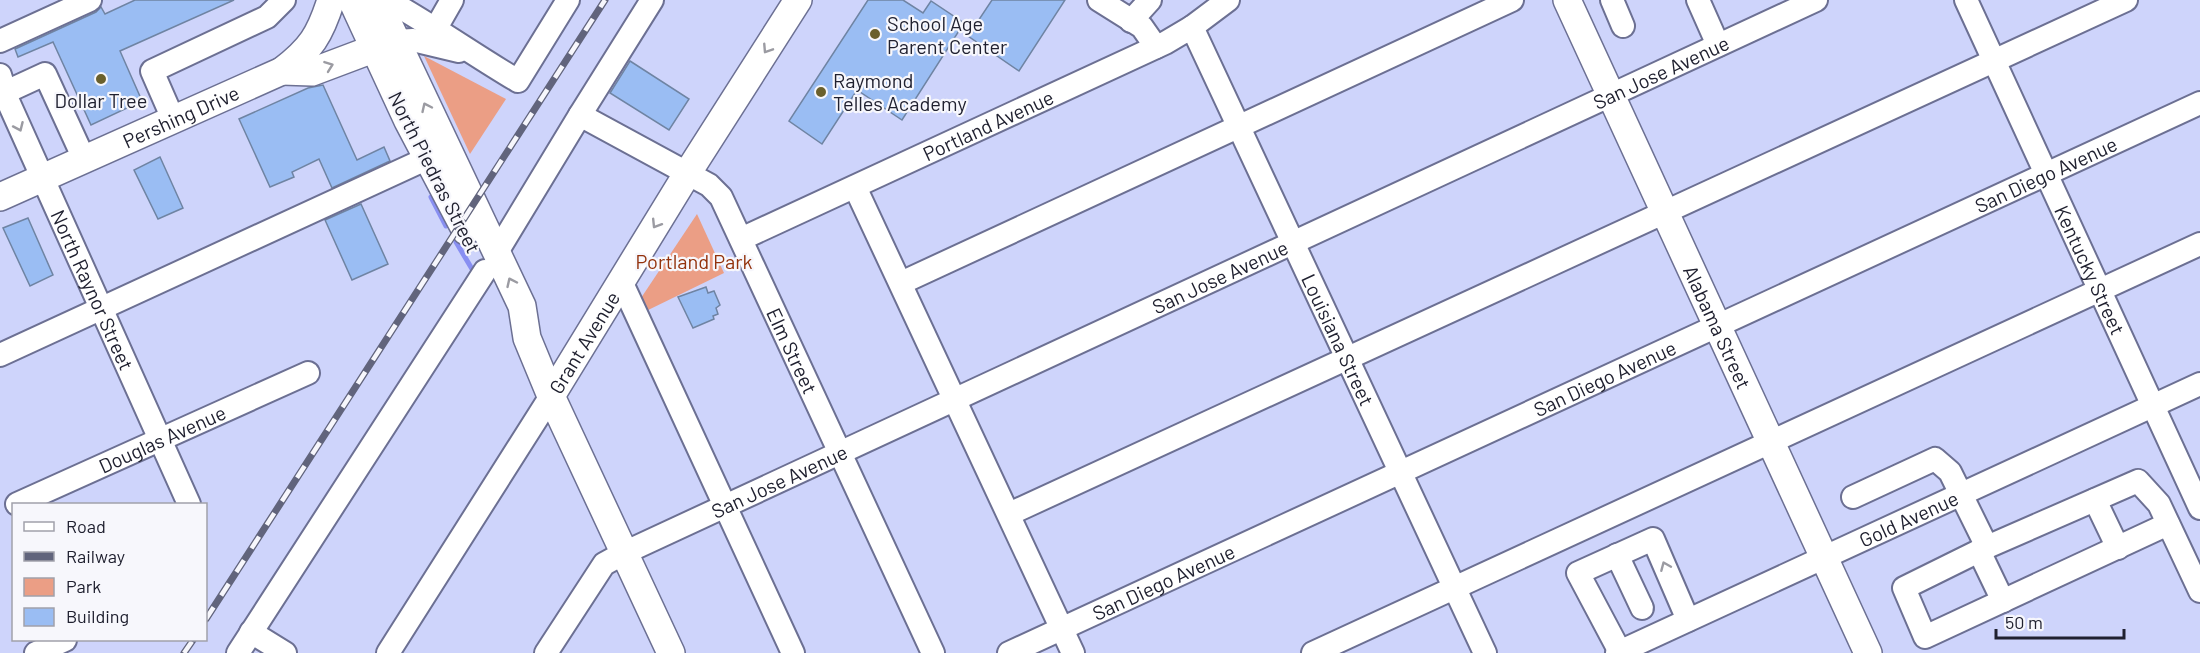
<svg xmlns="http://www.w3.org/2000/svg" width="2200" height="653" viewBox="0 0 2200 653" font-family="Barlow,sans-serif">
<rect width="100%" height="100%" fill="#ced4fb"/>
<g fill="#eb9e85">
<polygon points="424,56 506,99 470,154"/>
<polygon points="697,214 724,273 642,313 637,304"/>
</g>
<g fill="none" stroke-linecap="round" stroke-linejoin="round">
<g stroke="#888ff2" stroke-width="5">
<polyline points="431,197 446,226"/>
<polyline points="456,242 472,269"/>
</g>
</g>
<g fill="#9abdf3" stroke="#6f84a3" stroke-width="1.5">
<polygon points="135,0 234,0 120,51 142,101 91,125 53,42 18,57 15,49 96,12 101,7 105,14"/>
<polygon points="868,0 903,0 923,13 931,1 964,23 902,120 857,90 822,144 789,121"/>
<polygon points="992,0 1065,0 1019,71 968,36"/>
<polygon points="630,61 689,99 669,130 610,93"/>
<polygon points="323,85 357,160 384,147 390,161 332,188 319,159 292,172 294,177 270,187 239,119 308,88"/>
<polygon points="160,157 183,208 158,219 134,170"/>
<polygon points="361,204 388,264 352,280 325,220"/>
<polygon points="28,218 53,275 30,286 3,228"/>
<polygon points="706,287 708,293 714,291 720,305 716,308 718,314 713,316 714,319 693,328 678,297"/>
</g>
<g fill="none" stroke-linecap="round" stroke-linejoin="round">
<g stroke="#6c7093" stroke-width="26">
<g id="minor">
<path d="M 387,0 C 432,25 474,55 518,81 L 568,0"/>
<polyline points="1099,0 1142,27 1156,47"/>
<polyline points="1612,0 1623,26"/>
<polyline points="1698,0 1718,45"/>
<path id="s1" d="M 1966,0 L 2200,508"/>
<polyline points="1131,21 1150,0"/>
<path id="s2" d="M 1192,27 L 1485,653"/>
<polyline points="436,28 452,0"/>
<polyline points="0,41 90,0"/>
<polyline points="395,41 413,40 459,51"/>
<path id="s3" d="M 0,75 L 8,101 L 189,504"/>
<polyline points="6,92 45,74 84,159"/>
<path id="s4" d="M 580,115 L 709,185 L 721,197 L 933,653"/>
<polyline points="173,119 152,71 267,17 284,0"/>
<polyline points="855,187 1073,653"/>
<path id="s5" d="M 741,239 L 1165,43 L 1192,27 L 1228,0"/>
<polyline points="497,252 580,115 652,0"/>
<polyline points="621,281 793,653"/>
<polyline points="901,283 1512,0"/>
<polyline points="0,355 428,158"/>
<polyline points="1853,497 1935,459 1950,472 1987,547 1904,588 1925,637 2168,524"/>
<polyline points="2095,500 2118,548"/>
<path id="s6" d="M 17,504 L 308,373"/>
<polyline points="1009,514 2126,0"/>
<polyline points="1987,547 2138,481 2159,504 2200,591"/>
<polyline points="1979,551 2003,601"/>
<polyline points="1617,555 1642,608"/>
<polyline points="251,632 285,653"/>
<polyline points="1620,652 1578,573 1653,539 1688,620"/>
<polyline points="36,653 65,640"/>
<polyline points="238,653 485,271"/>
<polyline points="388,653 551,396"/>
<path id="s7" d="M 546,653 L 604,564 L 624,553 L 1816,0"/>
<path id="s8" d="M 1009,653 L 2200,103"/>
<polyline points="1313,653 2200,244"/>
<path id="s9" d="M 1617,653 L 2200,384"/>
</g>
</g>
<g stroke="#6c7093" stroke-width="30">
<g id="major">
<polyline points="352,0 408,121 466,231"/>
<polyline points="377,0 522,306 527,338 551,396 671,653"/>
<path id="s10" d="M 1567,0 L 1868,653"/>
<polyline points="282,71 312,72 389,43"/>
<path id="s11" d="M 0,197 L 282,71 C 311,49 320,35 331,0"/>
<path id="s12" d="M 551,396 L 687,174 L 798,0"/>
</g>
</g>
<use href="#minor" stroke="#fff" stroke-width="22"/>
<use href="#major" stroke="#fff" stroke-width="27"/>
<g stroke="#61647c" stroke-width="7">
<g id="rail">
<polyline points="206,619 605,0"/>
<polyline points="184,653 193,640"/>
</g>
</g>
<use href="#rail" stroke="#f7f7fc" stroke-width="4.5" stroke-dasharray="14" stroke-linecap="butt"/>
</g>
<defs><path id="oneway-chevron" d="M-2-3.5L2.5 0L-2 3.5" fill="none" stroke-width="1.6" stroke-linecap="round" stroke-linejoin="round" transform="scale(1.5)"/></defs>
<g stroke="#9b9ba2">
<use href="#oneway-chevron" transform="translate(767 49) rotate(123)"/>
<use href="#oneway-chevron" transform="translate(329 66) rotate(-20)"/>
<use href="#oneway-chevron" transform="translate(426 107) rotate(-115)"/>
<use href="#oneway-chevron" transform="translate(19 127) rotate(66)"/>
<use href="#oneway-chevron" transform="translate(656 224) rotate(122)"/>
<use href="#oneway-chevron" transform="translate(511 282) rotate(-115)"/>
<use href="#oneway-chevron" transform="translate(1665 566) rotate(-113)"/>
</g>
<g fill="#6a602d" stroke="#f7f7fc" stroke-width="2">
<circle cx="875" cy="34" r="6"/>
<circle cx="101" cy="79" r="6"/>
<circle cx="821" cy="92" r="6"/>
</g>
<g text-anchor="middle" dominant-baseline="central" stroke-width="4.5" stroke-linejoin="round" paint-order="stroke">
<g font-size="20" fill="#202130" stroke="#f7f7fc" text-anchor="start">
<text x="887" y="23">School Age<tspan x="887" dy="23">Parent Center</tspan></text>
<text x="833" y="80">Raymond<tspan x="833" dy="23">Telles Academy</tspan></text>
<text x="101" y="100" text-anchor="middle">Dollar Tree</text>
</g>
<g font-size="20" fill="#202130" stroke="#f7f7fc">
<text stroke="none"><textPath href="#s7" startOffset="1272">San Jose Avenue</textPath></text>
<text stroke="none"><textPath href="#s11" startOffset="198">Pershing Drive</textPath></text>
<text stroke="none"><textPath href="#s5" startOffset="272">Portland Avenue</textPath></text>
<text transform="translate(435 172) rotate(63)">North Piedras Street</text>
<text stroke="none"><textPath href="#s8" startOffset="1142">San Diego Avenue</textPath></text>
<text stroke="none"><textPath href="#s1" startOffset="297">Kentucky Street</textPath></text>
<text stroke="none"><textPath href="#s7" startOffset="786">San Jose Avenue</textPath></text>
<text stroke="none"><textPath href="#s3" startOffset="234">North Raynor Street</textPath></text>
<text stroke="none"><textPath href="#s10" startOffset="360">Alabama Street</textPath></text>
<text stroke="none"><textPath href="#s2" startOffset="345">Louisiana Street</textPath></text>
<text stroke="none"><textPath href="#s12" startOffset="63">Grant Avenue</textPath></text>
<text stroke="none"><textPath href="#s4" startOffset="333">Elm Street</textPath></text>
<text stroke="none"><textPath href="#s8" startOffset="656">San Diego Avenue</textPath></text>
<text stroke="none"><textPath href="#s6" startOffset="159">Douglas Avenue</textPath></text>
<text stroke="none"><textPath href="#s7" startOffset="300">San Jose Avenue</textPath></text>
<text stroke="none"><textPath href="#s9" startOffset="321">Gold Avenue</textPath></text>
<text stroke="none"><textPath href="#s8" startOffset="170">San Diego Avenue</textPath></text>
</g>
<g font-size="20" fill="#93320c" stroke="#f7f7fc">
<text x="694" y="261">Portland Park</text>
</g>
</g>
<rect x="12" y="503" width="195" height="138" fill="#f7f7fc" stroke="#a1a1aa" stroke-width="1.5"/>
<rect x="24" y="522" width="30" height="9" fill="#ffffff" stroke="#a1a1aa" stroke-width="1.5"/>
<text x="66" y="533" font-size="18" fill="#202130">Road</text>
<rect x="24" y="552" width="30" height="9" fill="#61647c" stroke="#a1a1aa" stroke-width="1.5"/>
<text x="66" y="563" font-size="18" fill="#202130">Railway</text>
<rect x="24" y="578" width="30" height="18" fill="#eb9e85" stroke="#a1a1aa" stroke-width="1.5"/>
<text x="66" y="593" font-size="18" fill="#202130">Park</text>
<rect x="24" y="608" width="30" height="18" fill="#9abdf3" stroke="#a1a1aa" stroke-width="1.5"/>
<text x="66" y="623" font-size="18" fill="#202130">Building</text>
<path d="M1996 629v9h128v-9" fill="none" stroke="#202130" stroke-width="3"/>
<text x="2005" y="629" font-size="18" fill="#202130" stroke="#f7f7fc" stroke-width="4.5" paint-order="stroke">50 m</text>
</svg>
